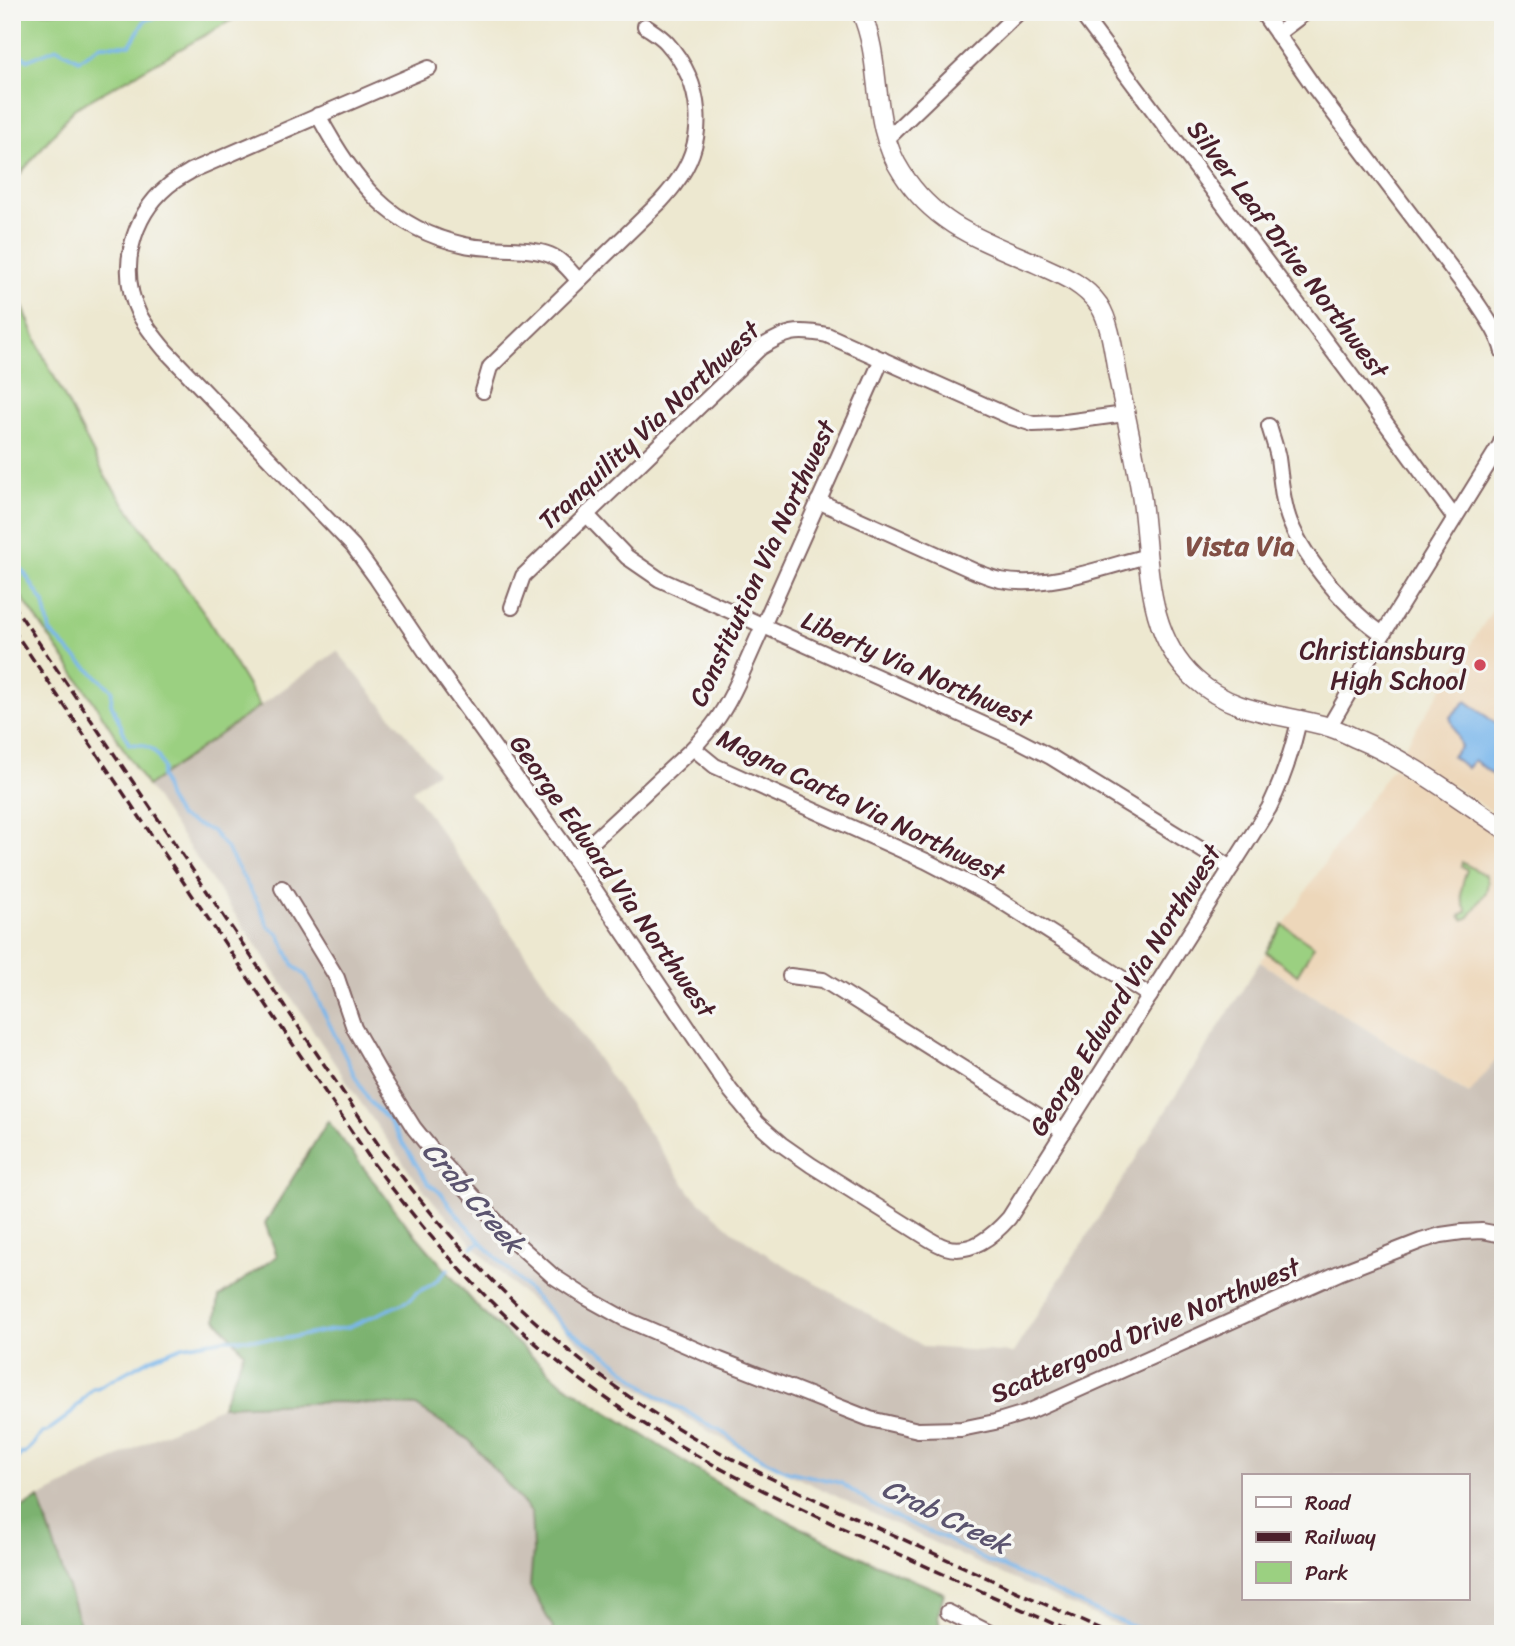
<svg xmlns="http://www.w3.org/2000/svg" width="1515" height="1646" viewBox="0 0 1515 1646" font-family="Sriracha,sans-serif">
<rect width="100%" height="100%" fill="#f6f6f2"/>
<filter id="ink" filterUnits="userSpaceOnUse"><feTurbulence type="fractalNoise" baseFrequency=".0143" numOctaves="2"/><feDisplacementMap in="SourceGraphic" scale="14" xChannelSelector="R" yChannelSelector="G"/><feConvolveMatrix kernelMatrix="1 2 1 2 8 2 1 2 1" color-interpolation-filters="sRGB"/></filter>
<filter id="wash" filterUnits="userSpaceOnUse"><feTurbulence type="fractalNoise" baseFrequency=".00686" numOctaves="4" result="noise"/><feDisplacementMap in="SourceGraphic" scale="28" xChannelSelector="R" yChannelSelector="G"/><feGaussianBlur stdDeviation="1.57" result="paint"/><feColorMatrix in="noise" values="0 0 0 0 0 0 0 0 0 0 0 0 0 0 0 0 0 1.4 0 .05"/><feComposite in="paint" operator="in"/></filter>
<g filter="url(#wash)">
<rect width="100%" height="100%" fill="#ede8d0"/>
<g fill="#edd7ba">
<polygon points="1503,594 1503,819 1401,752"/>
<polygon points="1393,767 1503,839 1503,1051 1470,1094 1260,962 1335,847"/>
</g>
<g fill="#ccc2b8" fill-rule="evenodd">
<path d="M 337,651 L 437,772 L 412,790 L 692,1195 L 733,1231 L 769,1256 L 925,1347 L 1013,1353 L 1260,962 L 1469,1094 L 1503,1051 L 1503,1634 L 1136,1634 L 973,1561 L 766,1463 L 701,1427 L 634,1385 L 598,1359 L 516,1288 L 489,1262 L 437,1206 L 409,1171 L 356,1096 L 284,986 L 147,786 ZM 1244,1476 L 1468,1476 L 1468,1599 L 1244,1599 Z"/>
<polygon points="339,1402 416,1406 469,1440 531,1512 533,1551 530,1586 553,1629 552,1634 83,1634 39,1498 151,1440 222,1406"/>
</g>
<g fill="#9bd081" stroke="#727856" stroke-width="2">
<polygon points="12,12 246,12 74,109 12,184"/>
<polygon points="12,281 42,353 106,478 203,611 260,706 147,786 90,696 12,583"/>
<path d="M 1462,862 L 1486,876 L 1488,883 L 1486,892 L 1469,917 L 1463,920 L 1460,916 L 1467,911 C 1458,896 1461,886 1467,870 L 1461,866 Z"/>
<polygon points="1283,925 1314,946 1297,975 1266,952"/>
</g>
<g fill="#7cb26f" stroke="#63684d" stroke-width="2">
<polygon points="328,1121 407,1225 482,1312 561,1382 719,1484 803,1529 865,1559 944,1593 938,1615 941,1632 943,1634 552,1634 553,1628 530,1586 533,1551 531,1512 469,1440 416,1406 339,1402 222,1406 244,1352 216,1319 219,1297 277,1256 265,1223"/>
<polygon points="39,1498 83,1634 12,1634 12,1514"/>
</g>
<polygon fill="#7ab7ec" stroke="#626b8c" stroke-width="2" points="1466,701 1503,729 1503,781 1501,781 1474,760 1467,768 1452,756 1461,747 1450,717"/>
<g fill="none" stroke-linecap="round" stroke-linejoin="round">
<g stroke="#7ab7ec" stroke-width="3.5">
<polyline points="12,49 28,60 57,48 79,60 101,45 130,45 145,20 169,14 170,12"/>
<polyline points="12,551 21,568 44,603 50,632 72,654 112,690 111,703 129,744 143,745 152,749 158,756 163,768 161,776 168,799 179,817 212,831 227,849 260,907 268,926 278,933 294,966 306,976 355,1076 369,1101 389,1121 428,1183 442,1194 449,1205 481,1242 567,1329 608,1356 652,1392 675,1406 683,1409 701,1421 720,1430 744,1449 787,1471 841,1483 873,1505 897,1518 944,1538 989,1562 1004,1567 1098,1612 1151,1634"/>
<polyline points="472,1247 481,1242"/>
<polyline points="12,1464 22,1453 25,1454 43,1432 46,1432 68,1416 93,1388 97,1388 152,1358 183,1346 225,1339 282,1339 349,1327 410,1300 416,1293 433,1284 448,1269"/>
</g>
</g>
</g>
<g filter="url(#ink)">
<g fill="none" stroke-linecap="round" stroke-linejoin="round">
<g stroke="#836565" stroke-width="18">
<g id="minor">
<polyline points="1080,12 1361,389 1454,517"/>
<path d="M 1262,12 L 1314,87 L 1473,297 C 1484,314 1498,332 1503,352"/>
<polyline points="1277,34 1306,12"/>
<path d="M 429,68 L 191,171 C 183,176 175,180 168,186 C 131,217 118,271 139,314 C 146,327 155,338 165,350 L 353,546 L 377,579 L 432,661 L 574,859 L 730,1090 L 757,1123 L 781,1144 L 811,1165 L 929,1239 C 934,1242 939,1245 945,1247 C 971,1255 993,1236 1009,1218 L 1269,808 C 1283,779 1292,752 1299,721"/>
<path d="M 318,115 C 353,180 389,229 465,245 C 490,251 529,246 550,255 C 562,260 570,271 578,280"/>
<polyline points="886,140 1019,12"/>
<path d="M 483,391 L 490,367 L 661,201 C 666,195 671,190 675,184 C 709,140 703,83 667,43 C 661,36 652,31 645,26"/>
<path d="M 1269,426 C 1272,437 1276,447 1278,458 C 1281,479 1282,502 1290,522 C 1305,560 1349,612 1383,634"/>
<path d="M 818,501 L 974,571 C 982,574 991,578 1000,580 C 1048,589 1101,568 1147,556"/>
<polyline points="586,514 627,557 659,579 1016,739 1051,757 1231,868"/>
<path d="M 512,607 L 523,576 L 760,348 C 787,331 796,329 827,335 L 1011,417 L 1033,424 L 1058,423 L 1125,414"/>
<polyline points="1329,727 1383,634 1500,445 1503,437"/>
<polyline points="693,748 715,766 926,861 993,896 1150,996"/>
<path d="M 574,859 L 693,748 C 714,726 725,710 738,682 L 882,359"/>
<polyline points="282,888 337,978 354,1028 382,1077 414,1128 439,1159 515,1242 553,1276 587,1298 623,1318 720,1360 870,1419 918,1430 961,1429 995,1422 1028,1412 1339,1273 1421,1241 1441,1235 1462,1232 1482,1231 1503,1235"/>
<polyline points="790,976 823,980 1064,1132"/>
<polyline points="948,1612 992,1634"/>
</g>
</g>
<g stroke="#836565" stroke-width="21">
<path id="tertiary" d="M 861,12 C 884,64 869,123 902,173 C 936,226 982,240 1037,264 C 1061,275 1083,283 1099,305 C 1111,323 1114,356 1118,377 C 1126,418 1136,460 1142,501 C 1150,562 1145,634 1195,679 C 1234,715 1281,713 1329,727 C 1338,730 1347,734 1355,738 C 1408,760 1455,796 1503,828"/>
</g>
<use href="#minor" stroke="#fff" stroke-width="14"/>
<use href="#tertiary" stroke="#fff" stroke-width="18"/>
<g stroke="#4a1f2b" stroke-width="3.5" stroke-dasharray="10 5" stroke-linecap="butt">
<path d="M 12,603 L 384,1153 C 462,1258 554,1351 666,1421 C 732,1462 803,1494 874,1526 C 953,1562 1031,1598 1110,1634"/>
<path d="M 12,628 L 373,1163 C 438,1251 513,1333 603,1396 C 688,1457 778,1499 873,1542 C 940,1573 1008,1603 1076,1634"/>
</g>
</g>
</g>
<circle fill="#d1495b" stroke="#f6f6f2" stroke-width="2.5" cx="1480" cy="665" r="7"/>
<g text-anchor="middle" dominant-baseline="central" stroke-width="7" stroke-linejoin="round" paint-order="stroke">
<g font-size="26" fill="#4a1f2b" stroke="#f6f6f2">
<text transform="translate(1288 249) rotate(53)">Silver Leaf Drive Northwest</text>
<text transform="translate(649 425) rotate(-43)">Tranquility Via Northwest</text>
<text transform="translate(762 563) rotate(-65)">Constitution Via Northwest</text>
<text transform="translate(917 669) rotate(24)">Liberty Via Northwest</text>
<text transform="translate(861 805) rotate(26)">Magna Carta Via Northwest</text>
<text transform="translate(613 876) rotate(55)">George Edward Via Northwest</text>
<text transform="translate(1125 990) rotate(-58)">George Edward Via Northwest</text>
<text transform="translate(1145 1330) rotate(-23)">Scattergood Drive Northwest</text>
</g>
<g font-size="26" fill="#4a1f2b" stroke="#f6f6f2" text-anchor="end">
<text x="1466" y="650">Christiansburg<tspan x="1466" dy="30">High School</tspan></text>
</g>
<g font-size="28" font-weight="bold" fill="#825046" stroke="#f6f6f2">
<text x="1240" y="545">Vista Via</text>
</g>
<g font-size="28" font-style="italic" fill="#5b546f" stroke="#f6f6f2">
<text transform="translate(473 1197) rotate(49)">Crab Creek</text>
<text transform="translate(946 1516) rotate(26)">Crab Creek</text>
</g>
</g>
<rect width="1515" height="1646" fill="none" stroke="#f6f6f2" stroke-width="42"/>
<rect x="1242" y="1474" width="228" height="126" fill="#f6f6f2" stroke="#b1a0a2" stroke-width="2"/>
<rect x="1256" y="1497" width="35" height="10" fill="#ffffff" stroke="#b1a0a2" stroke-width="2"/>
<text x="1305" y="1510" font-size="21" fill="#4a1f2b">Road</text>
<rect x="1256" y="1532" width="35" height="10" fill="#4a1f2b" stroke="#b1a0a2" stroke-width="2"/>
<text x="1305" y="1544" font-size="21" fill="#4a1f2b">Railway</text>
<rect x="1256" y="1562" width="35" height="21" fill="#9bd081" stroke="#b1a0a2" stroke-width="2"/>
<text x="1305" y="1580" font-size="21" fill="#4a1f2b">Park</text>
</svg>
